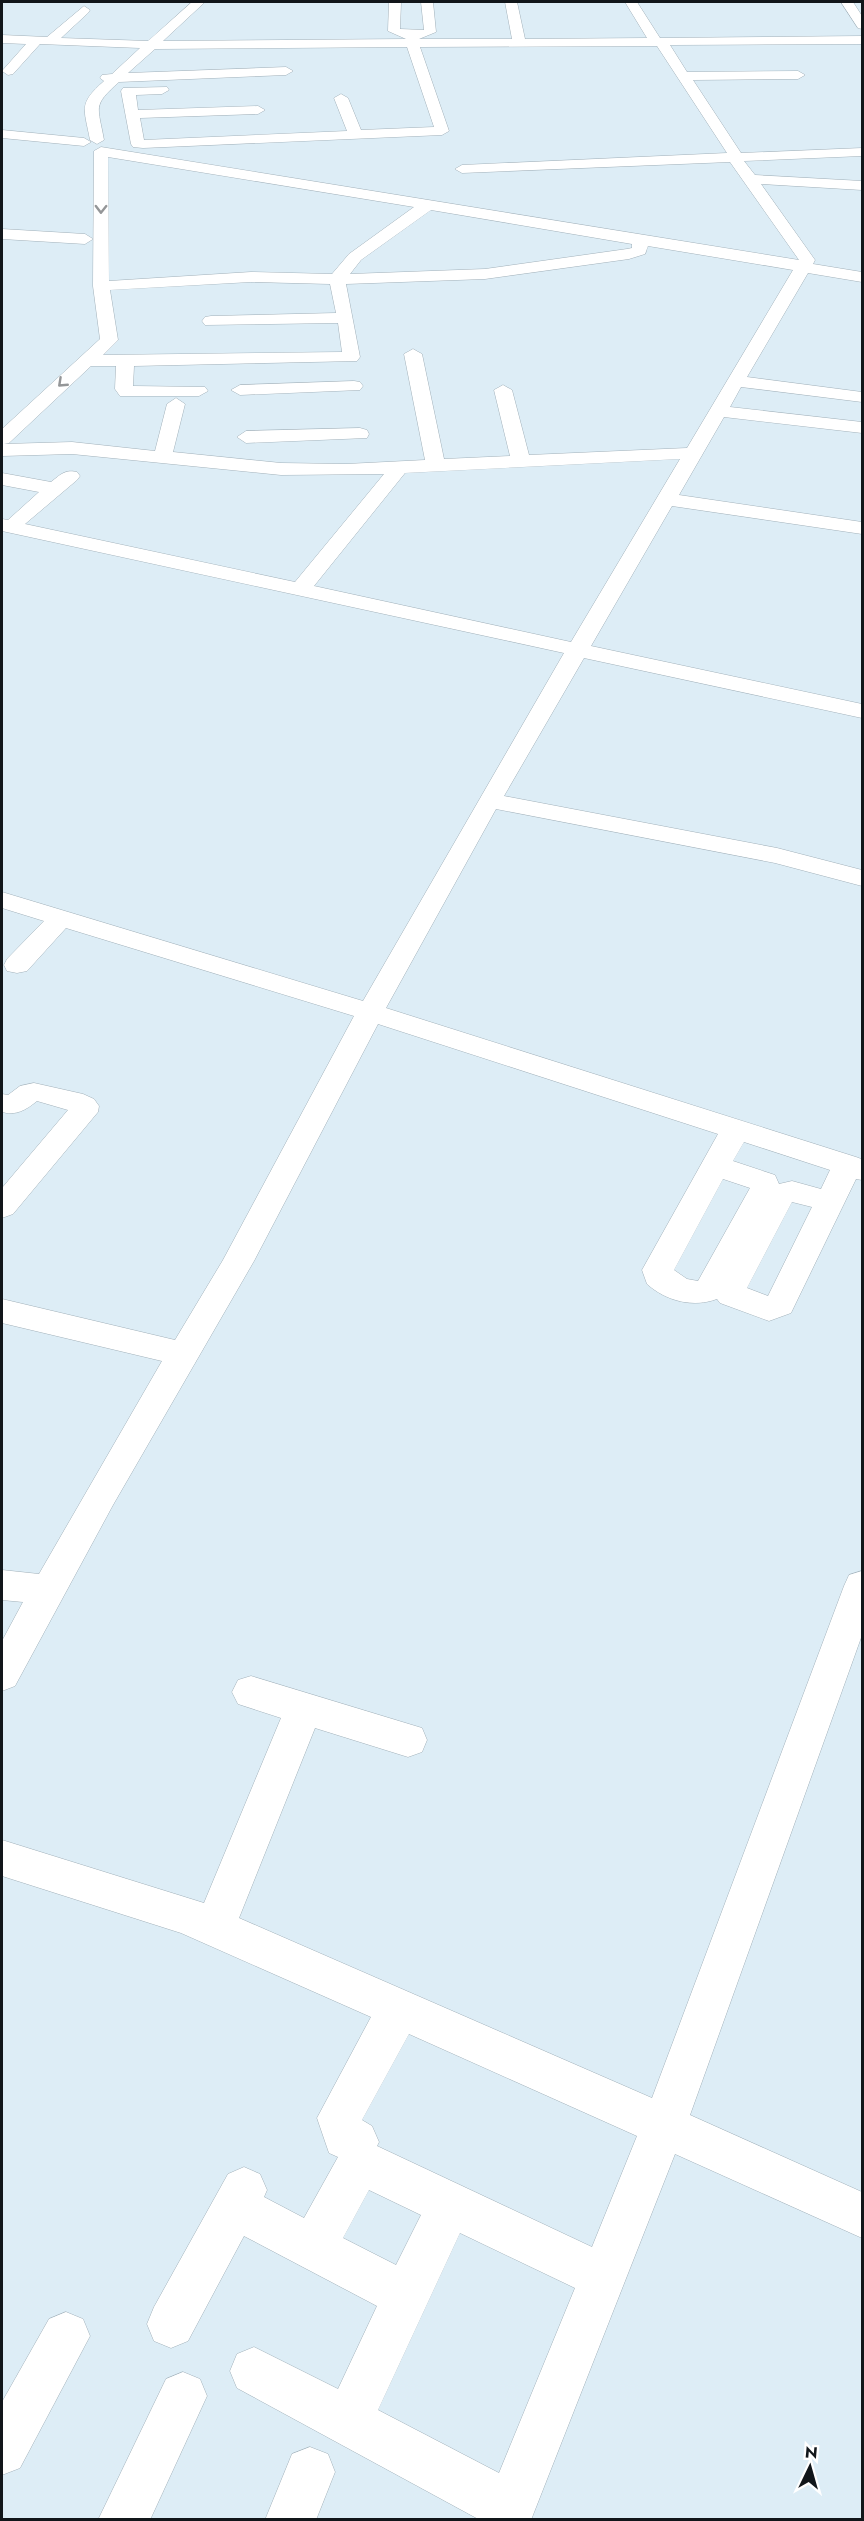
<svg xmlns="http://www.w3.org/2000/svg" width="864" height="2521" viewBox="0 0 864 2521" font-family="Jost,sans-serif">
<rect width="100%" height="100%" fill="#ddedf6"/>
<g fill="none" stroke-linecap="round" stroke-linejoin="round">
<g stroke="#a2b1ba" stroke-width="1">
<g id="minor">
<path d="M 192,2 L 205,2 L 163,41 L 406,39 L 388,31 L 389,2 L 401,2 L 400,29 L 424,30 L 421,2 L 433,2 L 436,32 L 419,39 L 512,39 L 505,2 L 517,2 L 525,39 L 647,38 L 625,2 L 637,2 L 660,38 L 862,36 L 862,44 L 670,45 L 687,72 L 798,71 L 805,75 L 798,79 L 693,80 L 741,153 L 862,148 L 862,156 L 744,161 L 755,175 L 862,181 L 862,190 L 761,184 L 815,260 L 813,264 L 862,272 L 862,282 L 808,273 L 747,377 L 862,392 L 862,402 L 741,387 L 730,407 L 862,422 L 862,433 L 724,417 L 679,495 L 862,522 L 862,534 L 672,506 L 591,646 L 862,704 L 862,718 L 584,658 L 504,796 L 777,848 L 862,870 L 862,886 L 775,863 L 496,809 L 386,1008 L 859,1158 L 862,1160 L 862,1180 L 856,1179 L 791,1313 L 769,1321 L 720,1303 L 717,1299 C 693,1308 666,1301 647,1284 L 642,1270 L 718,1134 L 378,1024 L 254,1261 L 113,1505 L 15,1686 L 2,1691 L 2,1641 L 23,1602 L 2,1600 L 2,1570 L 39,1574 L 162,1361 L 2,1323 L 2,1299 L 175,1340 L 223,1260 L 354,1016 L 66,928 L 27,971 L 17,973 L 7,971 L 4,965 L 7,959 L 44,921 L 2,908 L 2,892 L 363,1001 L 564,653 L 2,531 L 2,519 L 8,520 L 39,492 L 2,485 L 2,473 L 51,482 C 60,475 65,469 77,472 L 80,476 L 77,480 L 25,524 L 295,582 L 384,474 L 281,475 L 72,454 L 2,456 L 2,429 L 100,339 L 93,286 L 94,151 L 101,147 L 799,260 L 730,162 L 462,173 L 455,169 L 462,165 L 727,153 L 657,46 L 420,47 L 449,131 L 442,135 L 143,148 L 133,147 L 131,144 L 121,91 L 123,88 L 167,87 L 169,90 L 162,94 L 136,95 L 138,110 L 258,106 L 265,110 L 258,114 L 140,118 L 144,140 L 347,131 L 334,98 L 341,94 L 348,98 L 361,130 L 434,127 L 407,47 L 155,49 L 128,73 L 286,67 L 293,71 L 286,75 L 119,82 C 92,106 98,106 104,140 L 97,144 L 90,140 C 84,108 78,104 104,81 L 100,78 L 102,75 L 112,74 L 140,48 L 40,44 L 13,74 L 8,75 L 2,71 L 26,44 L 2,43 L 2,35 L 47,37 L 84,6 L 90,10 L 88,13 L 61,38 L 148,41 ZM 108,157 L 414,207 L 349,254 L 332,274 L 251,272 L 109,281 ZM 431,210 L 632,244 L 632,248 L 627,249 L 485,269 L 350,274 L 361,260 ZM 648,246 L 793,270 L 687,448 L 529,455 L 512,390 L 503,385 L 494,390 L 510,456 L 444,459 L 422,354 L 413,349 L 404,354 L 425,460 L 346,464 L 281,463 L 173,452 L 185,404 L 176,398 L 167,404 L 155,451 L 72,442 L 4,444 L 9,443 L 91,366 L 116,366 L 115,389 L 120,396 L 199,396 L 208,391 L 205,387 L 133,386 L 134,366 L 357,361 L 360,357 L 346,284 L 485,279 L 629,259 L 645,254 ZM 251,282 L 330,284 L 336,313 L 211,316 L 205,317 L 202,321 L 205,325 L 338,323 L 342,352 L 103,355 L 118,340 L 110,290 ZM 680,459 L 571,642 L 314,586 L 405,473 ZM 744,1142 L 830,1170 L 821,1189 L 792,1181 L 779,1184 L 775,1175 L 733,1161 ZM 723,1179 L 750,1188 L 698,1281 L 687,1279 L 674,1270 ZM 792,1202 L 812,1207 L 768,1296 L 747,1288 Z"/>
<polygon points="841,2 853,2 862,16 862,29 858,28"/>
<polygon points="2,130 84,138 91,142 84,146 2,138"/>
<polygon points="2,229 85,234 93,239 85,244 2,239"/>
<polygon points="354,381 360,382 363,386 360,390 240,395 231,390 240,385"/>
<polygon points="360,428 367,430 369,434 367,438 246,443 237,437 246,431"/>
<path d="M 34,1083 L 83,1094 L 94,1099 L 99,1106 L 98,1112 L 13,1214 L 2,1218 L 2,1188 L 68,1110 L 37,1101 C 26,1110 16,1116 2,1112 L 2,1094 L 8,1095 L 20,1086 Z"/>
<path d="M 862,1571 L 862,1635 L 690,2115 L 862,2192 L 862,2238 L 675,2154 L 531,2520 L 480,2520 L 237,2388 L 230,2371 L 237,2354 L 254,2347 L 338,2389 L 377,2306 L 244,2236 L 188,2341 L 171,2348 L 154,2341 L 147,2324 L 154,2307 L 228,2174 L 244,2167 L 260,2174 L 267,2190 L 264,2197 L 304,2218 L 338,2157 L 329,2153 L 317,2118 L 371,2017 L 181,1933 L 2,1876 L 2,1840 L 204,1903 L 281,1718 L 238,1704 L 232,1692 L 238,1680 L 251,1676 L 422,1728 L 427,1740 L 422,1752 L 408,1757 L 315,1728 L 239,1918 L 652,2098 L 844,1586 L 849,1575 ZM 409,2034 L 637,2136 L 592,2247 L 377,2146 L 379,2142 L 372,2126 L 362,2120 ZM 369,2190 L 421,2215 L 396,2265 L 343,2238 ZM 460,2233 L 575,2288 L 499,2473 L 378,2410 Z"/>
<polygon points="66,2312 83,2319 90,2336 20,2468 2,2475 2,2402 49,2319"/>
<polygon points="183,2372 200,2379 207,2396 150,2520 98,2520 166,2379"/>
<polygon points="310,2447 328,2454 335,2472 316,2520 265,2520 292,2454"/>
</g>
</g>
<use href="#minor" fill="#fff" fill-rule="evenodd"/>
</g>
<defs><path id="oneway-chevron" d="M-2-3.5L2.5 0L-2 3.5" fill="none" stroke-width="1.6" stroke-linecap="round" stroke-linejoin="round" transform="scale(1.5)"/></defs>
<g stroke="#949698">
<use href="#oneway-chevron" transform="translate(101 209) rotate(91)"/>
<use href="#oneway-chevron" transform="translate(62 383) rotate(137)"/>
</g>
<rect width="864" height="2521" fill="none" stroke="#11161a" stroke-width="6"/>
<g transform="translate(810 2467) rotate(5)" stroke="#ffffff" stroke-width="4.5" paint-order="stroke">
<path d="M0-4.5L10 22L0 15L-10 22Z" fill="#11161a"/>
<text y="-9" font-size="16" font-weight="bold" text-anchor="middle" fill="#11161a">N</text>
</g>
</svg>
